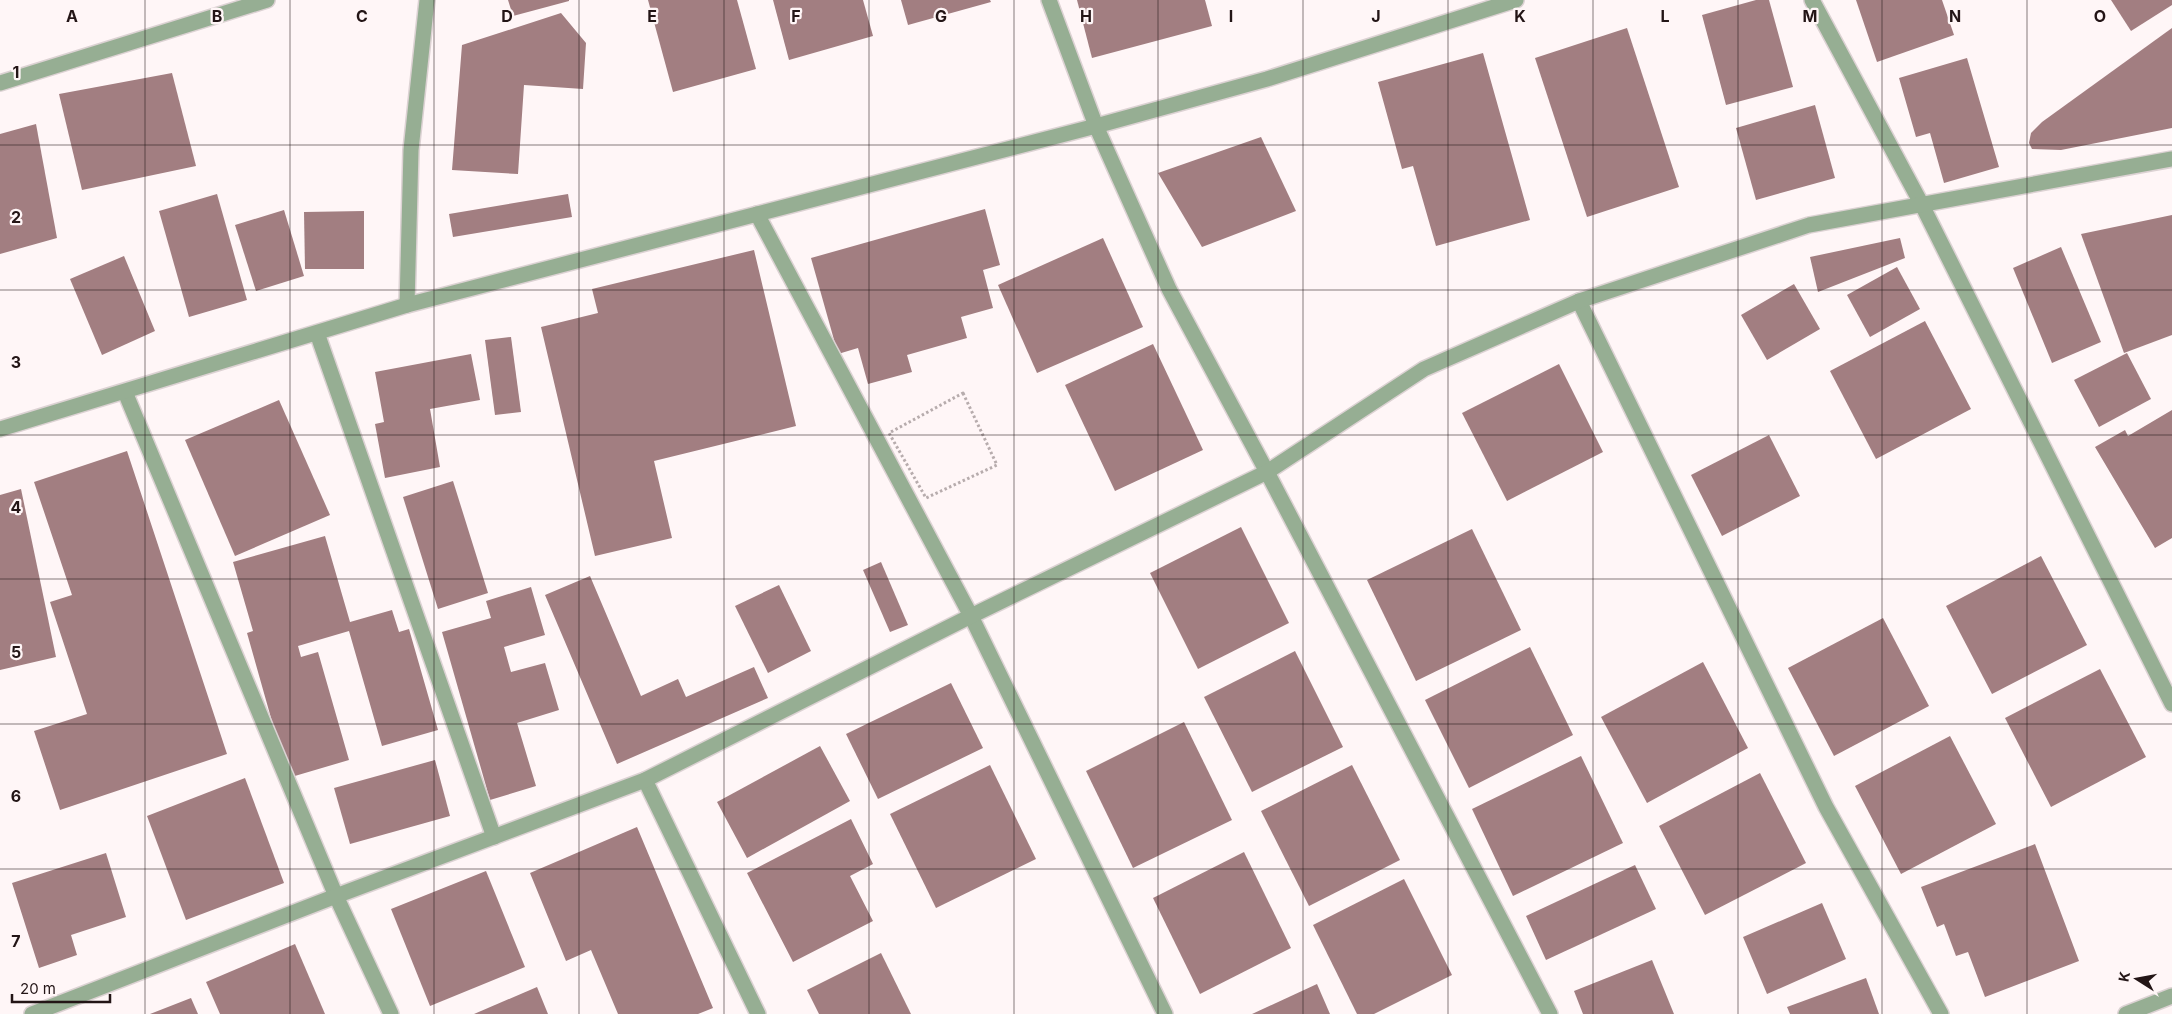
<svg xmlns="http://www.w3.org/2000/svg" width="2172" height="1014" viewBox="0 0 2172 1014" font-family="Inter,sans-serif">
<rect width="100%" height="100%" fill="#fff6f7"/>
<g fill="#a27e81">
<polygon points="508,0 569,0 569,1 513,16"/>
<polygon points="648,0 737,0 756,69 673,92"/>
<polygon points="773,0 863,0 873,36 789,60"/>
<polygon points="901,0 990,0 991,2 908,25"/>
<polygon points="1077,0 1205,0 1212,26 1092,58"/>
<polygon points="1756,0 1769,0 1793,87 1726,105 1702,15"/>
<polygon points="1856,0 1942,0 1954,35 1877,62"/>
<polygon points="2111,0 2172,0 2172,5 2131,31"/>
<polygon points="561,13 586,43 583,89 524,85 518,174 452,170 462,45"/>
<polygon points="1627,28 1679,187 1587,217 1535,58"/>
<polygon points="2172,28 2172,128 2061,150 2032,149 2029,143 2031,133 2042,122"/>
<polygon points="1483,53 1530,220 1436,246 1413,166 1402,169 1378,82"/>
<polygon points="1967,58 1999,167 1944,183 1930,133 1916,137 1899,78"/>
<polygon points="172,73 196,166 82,190 59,94"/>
<polygon points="1815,105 1835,178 1756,200 1736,128"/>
<polygon points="36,124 57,238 0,254 0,134"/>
<polygon points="1261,137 1296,211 1202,247 1158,173"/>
<polygon points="217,194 247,300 189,317 159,211"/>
<polygon points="568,194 572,217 453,237 449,214"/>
<polygon points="985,209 1000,265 983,270 993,308 961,317 967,338 907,355 912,372 868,384 858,348 838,354 811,258"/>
<polygon points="284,210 304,276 256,291 235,225"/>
<polygon points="364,211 364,269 305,269 304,212"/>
<polygon points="2172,215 2172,335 2124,353 2081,234"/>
<polygon points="1103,238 1143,327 1037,373 998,285"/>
<polygon points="1900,238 1905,258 1818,292 1810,257"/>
<polygon points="2061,247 2101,342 2052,363 2013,268"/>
<polygon points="754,250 796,426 654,461 672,538 595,556 541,327 598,313 592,289"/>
<polygon points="124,256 155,331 102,355 70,279"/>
<polygon points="1897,267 1920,309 1870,337 1847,295"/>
<polygon points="1794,284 1820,329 1767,360 1741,315"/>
<polygon points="1925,321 1971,409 1876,459 1830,371"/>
<polygon points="511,337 521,412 495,415 485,340"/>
<polygon points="1153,344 1203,450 1115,491 1065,385"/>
<polygon points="2127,353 2151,399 2099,427 2074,380"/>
<polygon points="471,354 480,400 430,409 440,467 385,478 375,424 384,422 375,372"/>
<polygon points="1559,364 1603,452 1507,501 1462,413"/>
<polygon points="279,400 330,515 235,556 185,440"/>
<polygon points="2172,410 2172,538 2155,548 2095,447 2125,430 2128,436"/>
<polygon points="1769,435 1800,496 1722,536 1691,475"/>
<polygon points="127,451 227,754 60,810 34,731 87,714 50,602 72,595 34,482"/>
<polygon points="453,481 488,593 438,609 403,497"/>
<polygon points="21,489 56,657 0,670 0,495"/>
<polygon points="1241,527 1289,623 1198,669 1150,573"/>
<polygon points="1472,529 1521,630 1416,681 1367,580"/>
<polygon points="325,536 350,622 392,610 399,632 409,629 438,730 382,746 349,631 298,646 301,657 318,652 349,760 288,778 247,633 253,631 233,562"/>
<polygon points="2041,556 2087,645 1992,694 1946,606"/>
<polygon points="881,562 908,625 890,632 863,570"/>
<polygon points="590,576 641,696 678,679 686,697 754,667 768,698 617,764 545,595"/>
<polygon points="779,585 811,651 768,673 735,606"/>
<polygon points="531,587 545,635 504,647 511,672 545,663 559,710 517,723 536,786 490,800 442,632 491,618 486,601"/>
<polygon points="1883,618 1929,706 1834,756 1788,668"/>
<polygon points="1530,647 1573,735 1469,788 1425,700"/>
<polygon points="1295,651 1343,747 1252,792 1204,697"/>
<polygon points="1703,662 1748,748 1647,803 1601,717"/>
<polygon points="2100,669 2146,757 2051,807 2005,718"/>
<polygon points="951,683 983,748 878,799 846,734"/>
<polygon points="1184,722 1232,820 1133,868 1086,771"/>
<polygon points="1950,736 1996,824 1901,874 1855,786"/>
<polygon points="820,746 850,801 747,858 717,802"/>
<polygon points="1581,756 1623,843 1513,896 1472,809"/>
<polygon points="435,760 450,816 350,844 334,788"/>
<polygon points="990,765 1036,859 936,908 890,814"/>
<polygon points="1352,765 1400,860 1309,906 1261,811"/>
<polygon points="1760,773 1806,863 1705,915 1659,826"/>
<polygon points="245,778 284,883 186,920 147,816"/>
<polygon points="851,819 873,864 850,876 873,921 793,962 747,873"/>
<polygon points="637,827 713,1008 698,1014 618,1014 591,950 566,961 530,873"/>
<polygon points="2035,844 2079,961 1985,997 1968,952 1956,956 1944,924 1937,927 1921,887"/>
<polygon points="1244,852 1291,948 1200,994 1153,898"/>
<polygon points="106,853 126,917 71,935 77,955 39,968 12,883"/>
<polygon points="1635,865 1656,909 1546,960 1526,916"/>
<polygon points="486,871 525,967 430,1006 391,909"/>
<polygon points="1404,879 1452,975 1374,1014 1357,1014 1313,925"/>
<polygon points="1822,903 1846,959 1767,994 1743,937"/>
<polygon points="295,944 325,1014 220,1014 206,982"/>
<polygon points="881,953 911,1014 819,1014 807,990"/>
<polygon points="1652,960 1674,1014 1583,1014 1574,991"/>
<polygon points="1866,978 1879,1014 1790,1014 1787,1007"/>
<polygon points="1317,984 1330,1014 1252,1014"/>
<polygon points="537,987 548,1014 474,1014"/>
<polygon points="191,998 198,1014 150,1014"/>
</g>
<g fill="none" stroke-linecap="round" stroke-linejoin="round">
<g stroke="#dcd2d3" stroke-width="18">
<g id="minor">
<polyline points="1049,0 1096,126 1169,289 1267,472 1550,1014"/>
<polyline points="1812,0 1922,205 2172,704"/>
<polyline points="0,83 267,0"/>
<polyline points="757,214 971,616 1165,1014"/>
<polyline points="1579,301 1826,807 1941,1014"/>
<polyline points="407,305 411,150 427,0"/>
<polyline points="317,333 494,837"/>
<polyline points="125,392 336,896 391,1014"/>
<polyline points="0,429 407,305 1096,126 1267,79 1516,0"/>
<polyline points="645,780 758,1014"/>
<polyline points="32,1014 336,896 645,780 971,616 1267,472 1424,369 1579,301 1809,225 2172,159"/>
<polyline points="2126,1014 2172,996"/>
</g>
</g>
<polygon stroke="#b7acad" stroke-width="3" stroke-dasharray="2.5 2.5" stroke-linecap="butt" points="963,393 997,465 926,498 889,433"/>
<use href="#minor" stroke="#96ae93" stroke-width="15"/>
</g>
<path fill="none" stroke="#231516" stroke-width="1" stroke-opacity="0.55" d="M 145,0 L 145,1014M 290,0 L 290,1014M 434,0 L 434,1014M 579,0 L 579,1014M 724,0 L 724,1014M 869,0 L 869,1014M 1014,0 L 1014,1014M 1158,0 L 1158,1014M 1303,0 L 1303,1014M 1448,0 L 1448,1014M 1593,0 L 1593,1014M 1738,0 L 1738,1014M 1882,0 L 1882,1014M 2027,0 L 2027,1014M 0,145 L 2172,145M 0,290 L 2172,290M 0,435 L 2172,435M 0,579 L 2172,579M 0,724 L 2172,724M 0,869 L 2172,869"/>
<g font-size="16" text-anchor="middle" font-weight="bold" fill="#231516" stroke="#fff6f7" stroke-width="4.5" stroke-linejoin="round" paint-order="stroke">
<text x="72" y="22">A</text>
<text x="217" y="22">B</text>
<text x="362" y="22">C</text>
<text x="507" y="22">D</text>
<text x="652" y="22">E</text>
<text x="796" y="22">F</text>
<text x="941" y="22">G</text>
<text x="1086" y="22">H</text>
<text x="1231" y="22">I</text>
<text x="1376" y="22">J</text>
<text x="1520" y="22">K</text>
<text x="1665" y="22">L</text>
<text x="1810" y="22">M</text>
<text x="1955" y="22">N</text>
<text x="2100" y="22">O</text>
<text x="16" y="78">1</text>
<text x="16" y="223">2</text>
<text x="16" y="368">3</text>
<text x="16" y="513">4</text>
<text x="16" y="658">5</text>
<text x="16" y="802">6</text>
<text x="16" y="947">7</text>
</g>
<g transform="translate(2137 979) rotate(281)" stroke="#fff6f7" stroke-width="4" paint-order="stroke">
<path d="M0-4L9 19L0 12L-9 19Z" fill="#231516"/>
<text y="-8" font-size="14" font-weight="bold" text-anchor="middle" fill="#231516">K</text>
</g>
<path d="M12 994v8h98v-8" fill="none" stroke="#231516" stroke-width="2.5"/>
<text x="20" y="994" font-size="15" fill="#231516" stroke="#fff6f7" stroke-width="4" paint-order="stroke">20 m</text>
</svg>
